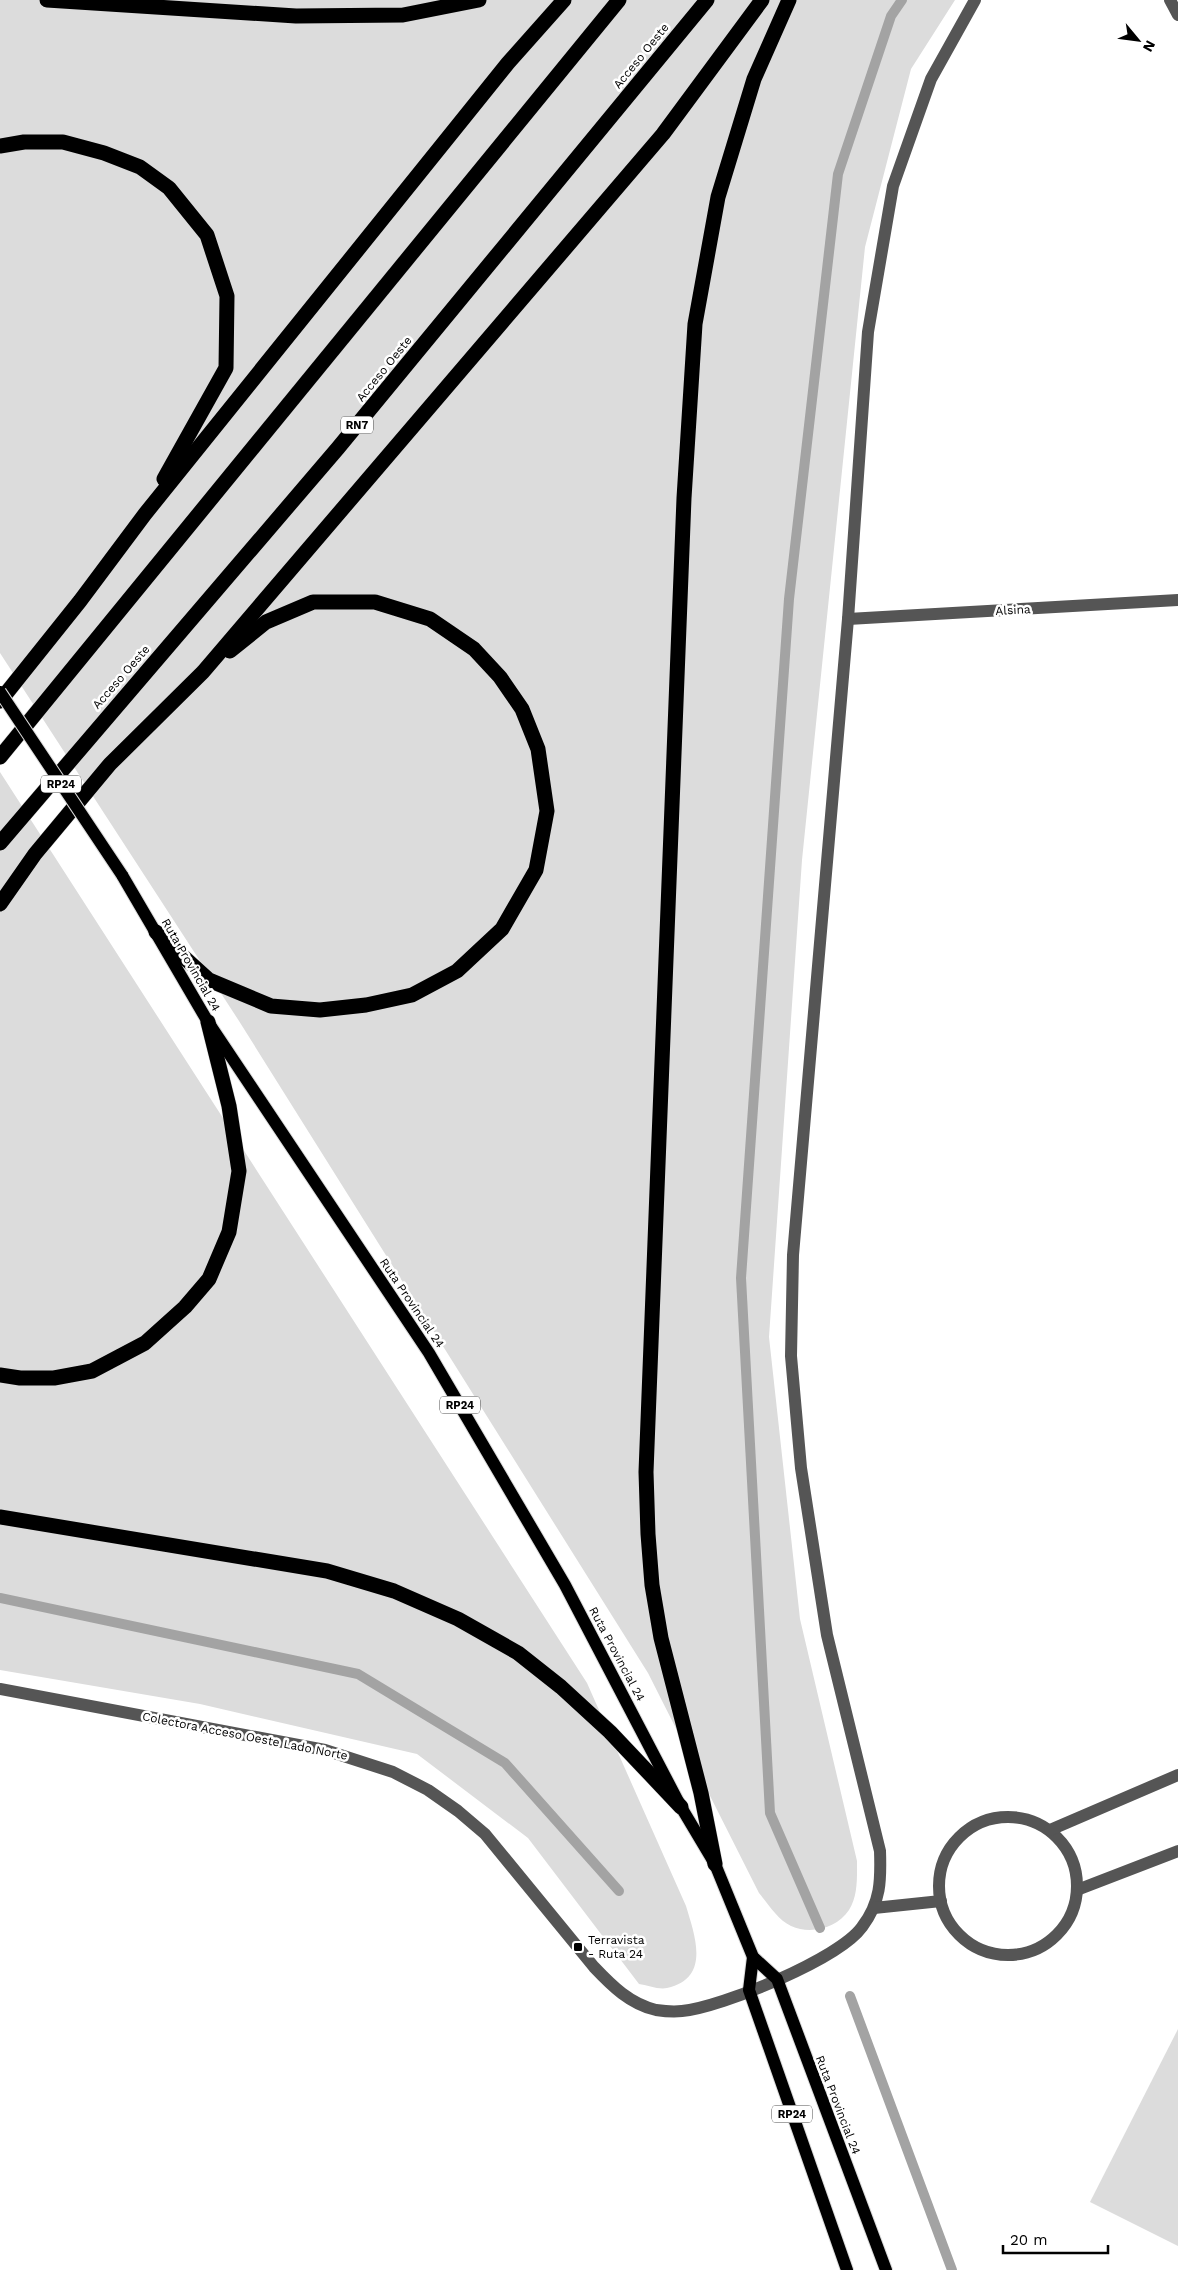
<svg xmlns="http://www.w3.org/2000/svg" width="1178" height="2270" viewBox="0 0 1178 2270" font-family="'Work Sans',sans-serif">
<rect width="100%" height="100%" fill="#fff"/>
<g fill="#dcdcdc">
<path d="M 0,0 L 955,0 L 911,69 L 865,247 L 802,860 L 769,1337 L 800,1619 L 857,1861 C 857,1877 858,1896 849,1910 C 837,1928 811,1935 791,1926 C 778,1920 768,1904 759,1893 L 648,1673 L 239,1021 L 0,653 Z"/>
<path d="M 0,772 L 587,1683 L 686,1906 C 695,1936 711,1978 667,1988 C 659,1990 647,1985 639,1984 L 528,1838 L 417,1754 L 200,1704 L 0,1670 Z"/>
<polygon points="1178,2029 1178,2246 1090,2202"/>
</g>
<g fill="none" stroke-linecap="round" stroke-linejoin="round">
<g stroke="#a3a3a3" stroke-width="10">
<polyline points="0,1598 358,1674 505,1763 619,1891"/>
<polyline points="820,1928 770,1813 741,1278 789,599 838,174 891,16 902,0"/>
<polyline points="850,1996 952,2270"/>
</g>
<g stroke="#dbdbdb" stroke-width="14">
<g id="major">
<polyline points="122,875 208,1022 429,1353 565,1585 681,1807 715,1864 753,1957 777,1979 886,2270"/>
<polyline points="753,1957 749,1990 847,2270"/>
</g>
</g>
<g stroke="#dbdbdb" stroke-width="16">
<g id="highway">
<polyline points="47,0 296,16 403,15 479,0"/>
<polyline points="0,146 24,142 63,142 104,153 140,167 169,188 207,235 227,296 226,368 164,479"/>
<polyline points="0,701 80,601 145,514 508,63 564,0"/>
<polyline points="0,757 619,0"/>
<polyline points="0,843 338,448 707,0"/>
<polyline points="0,904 35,854 110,764 203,672 663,134 762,0"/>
<polyline points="156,932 209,980 271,1006 320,1010 366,1005 412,995 457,971 502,929 536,870 547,811 538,749 522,709 500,677 474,649 430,619 375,602 313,602 266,622 230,651"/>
<polyline points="0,1375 20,1378 54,1378 92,1371 145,1343 185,1307 209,1279 229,1232 239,1171 229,1106 208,1022"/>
<polyline points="0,1517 327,1571 394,1591 458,1619 518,1653 561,1687 610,1732 681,1807"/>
<polyline points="715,1864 701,1793 661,1638 652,1585 648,1534 646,1472 684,498 695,324 718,197 754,79 789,0"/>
</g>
</g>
<g stroke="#555" stroke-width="12">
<polyline points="1170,0 1178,15"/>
<polyline points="848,619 1178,600"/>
<path d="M 0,1689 L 325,1750 L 393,1772 L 428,1790 L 458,1811 L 485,1834 L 594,1967 C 612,1986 630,2004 656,2010 C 663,2011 674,2012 682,2011 C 722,2007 839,1959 862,1927 C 881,1902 881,1880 880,1851 L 827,1635 L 801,1468 L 791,1356 L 793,1255 L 848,619 L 868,332 L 893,186 L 931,79 L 975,0"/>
<circle cx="1008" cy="1886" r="69"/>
<polyline points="1050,1830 1178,1775"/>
<polyline points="1077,1890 1178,1851"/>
<polyline points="874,1908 941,1901"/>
</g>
<use href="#major" stroke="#000" stroke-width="12"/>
<use href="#highway" stroke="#000" stroke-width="15"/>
<g stroke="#dbdbdb" stroke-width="14" stroke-linecap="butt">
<polyline id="major-bridge" points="0,692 122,875"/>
</g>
<use href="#major-bridge" stroke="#000" stroke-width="12"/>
</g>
<rect fill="#000" stroke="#fff" stroke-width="2" x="573" y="1942" width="10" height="10" rx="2.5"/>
<g text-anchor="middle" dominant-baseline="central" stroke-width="5" stroke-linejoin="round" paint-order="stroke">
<g fill="#fff" stroke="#4c4c4c" stroke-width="1">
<rect x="341" y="416.5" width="32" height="17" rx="4"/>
<rect x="41" y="775.5" width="40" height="17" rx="4"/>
<rect x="440" y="1396.5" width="40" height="17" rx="4"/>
<rect x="772" y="2105.5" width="40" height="17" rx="4"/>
</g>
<g font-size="11" font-weight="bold" fill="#000">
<text x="357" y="425">RN7</text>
<text x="61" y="784">RP24</text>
<text x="460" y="1405">RP24</text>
<text x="792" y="2114">RP24</text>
</g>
<g font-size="12" fill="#000" stroke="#fff">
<text transform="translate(641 56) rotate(-51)">Acceso Oeste</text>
<text transform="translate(384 369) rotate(-51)">Acceso Oeste</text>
<text transform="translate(1013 610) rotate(-3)">Alsina</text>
<text transform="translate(121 677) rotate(-49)">Acceso Oeste</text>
<text transform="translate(191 965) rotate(60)">Ruta Provincial 24</text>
<text transform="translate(412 1303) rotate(56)">Ruta Provincial 24</text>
<text transform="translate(617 1654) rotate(62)">Ruta Provincial 24</text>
<text transform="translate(245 1736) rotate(11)">Colectora Acceso Oeste Lado Norte</text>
<text transform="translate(838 2105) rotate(69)">Ruta Provincial 24</text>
</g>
<g font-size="12" fill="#000" stroke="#fff" text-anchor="start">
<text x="588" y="1940">Terravista<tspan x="588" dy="14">- Ruta 24</tspan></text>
</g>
</g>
<g transform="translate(1138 40) rotate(119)" stroke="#ffffff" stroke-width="4" paint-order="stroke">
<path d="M0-4L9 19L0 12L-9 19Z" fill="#000000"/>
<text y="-8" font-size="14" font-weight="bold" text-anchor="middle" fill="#000000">N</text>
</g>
<path d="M1003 2245v8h105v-8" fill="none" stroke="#000000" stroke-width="2.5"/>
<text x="1010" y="2245" font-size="15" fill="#000000" stroke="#ffffff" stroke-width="4" paint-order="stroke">20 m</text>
</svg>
